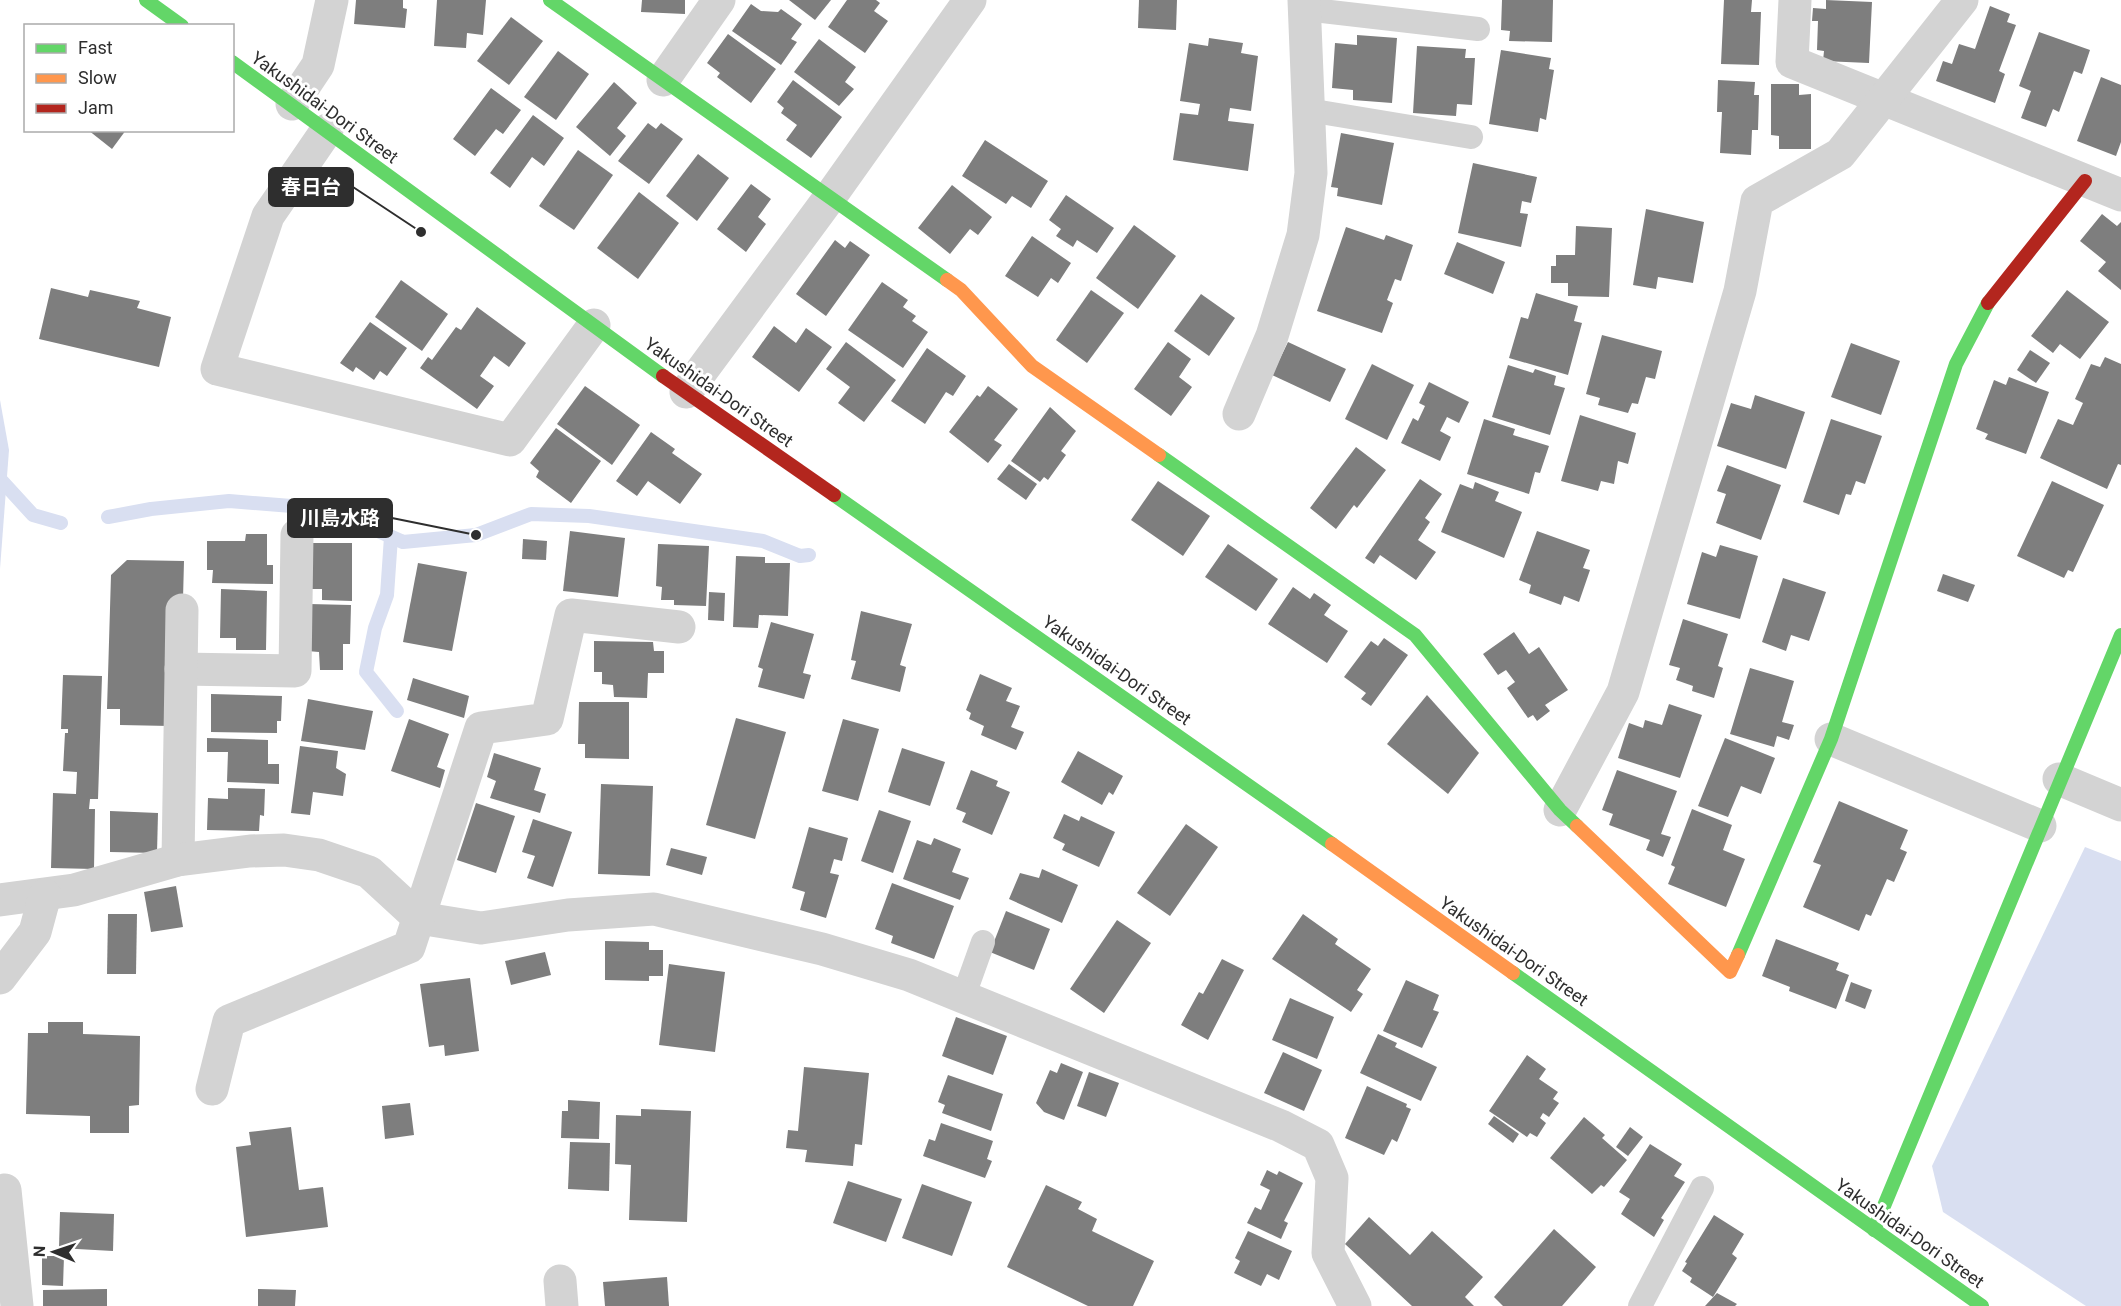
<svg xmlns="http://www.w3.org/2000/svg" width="2121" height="1306" viewBox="0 0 2121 1306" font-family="Roboto,'Noto Sans JP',sans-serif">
<rect width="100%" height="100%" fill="#fff"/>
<g fill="#d9dff1">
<polygon points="0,400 9,450 0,569"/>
<polygon points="2085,847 2121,861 2121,1306 2086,1306 1943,1212 1932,1166"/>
</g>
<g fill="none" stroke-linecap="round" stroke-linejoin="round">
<g stroke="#d9dff1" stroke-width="14">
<polyline points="0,479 33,515 61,523"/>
<polyline points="108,517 151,509 229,501 329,509 403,542 476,535 531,514 589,516 763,541 800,556 809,555"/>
<polyline points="391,537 387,595 375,628 366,672 397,711"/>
</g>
</g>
<g fill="#7e7e7e">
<polygon points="356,0 403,0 403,8 407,9 405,28 354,24"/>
<polygon points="437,0 486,0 483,35 467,33 466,48 434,46"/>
<polygon points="642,0 685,0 685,14 641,12"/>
<polygon points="789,0 831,0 815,20"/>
<polygon points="847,0 876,0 880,3 874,11 888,21 865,53 828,27"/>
<polygon points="1139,0 1177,0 1176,30 1138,28"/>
<polygon points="1502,0 1553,0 1552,42 1509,41 1510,31 1501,30"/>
<polygon points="1724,0 1752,0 1751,12 1761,12 1759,65 1721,64"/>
<polygon points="1826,0 1872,2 1869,63 1823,61 1824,51 1817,50 1818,21 1812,21 1813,8 1826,9"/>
<polygon points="751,4 761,11 778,12 781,9 802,24 791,39 797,42 781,65 732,31"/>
<polygon points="1990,6 2010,14 2007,22 2016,25 1999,71 2005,74 1995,103 1936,81 1943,61 1952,64 1959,44 1975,49"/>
<polygon points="511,17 543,41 509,85 477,61"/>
<polygon points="2039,32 2090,50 2082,74 2074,71 2059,112 2053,109 2046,127 2021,118 2031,91 2019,86"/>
<polygon points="728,34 776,69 751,103 717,77 720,73 707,63"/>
<polygon points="1357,35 1397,38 1392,103 1353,100 1353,90 1332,88 1335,43 1357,45"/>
<polygon points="1209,38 1243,43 1241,53 1258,56 1251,111 1230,108 1228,121 1254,124 1248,171 1173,160 1180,113 1198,115 1200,104 1180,101 1189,43 1208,46"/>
<polygon points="819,39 856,67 845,82 854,89 839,106 794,72"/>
<polygon points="1417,46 1466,49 1465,58 1475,58 1472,105 1457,104 1456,116 1413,113"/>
<polygon points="1501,50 1551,58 1549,69 1554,70 1546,120 1540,118 1538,132 1489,124"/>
<polygon points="558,51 589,74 556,120 524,97"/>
<polygon points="2101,77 2121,85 2121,142 2116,156 2077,141"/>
<polygon points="793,80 842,117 811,158 786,140 797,125 781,113 784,108 777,102"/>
<polygon points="1718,80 1755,82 1754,95 1759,95 1758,130 1752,130 1751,155 1720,153 1722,112 1717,112"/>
<polygon points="614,82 637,103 617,128 626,136 610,156 576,127"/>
<polygon points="1771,84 1799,84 1799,95 1811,94 1811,149 1779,149 1779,136 1771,135"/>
<polygon points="491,88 521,110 503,134 496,129 475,156 453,139"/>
<polygon points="533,115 564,138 544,166 532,157 510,188 490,173"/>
<polygon points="648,123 656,129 661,123 683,139 649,184 618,161"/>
<polygon points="88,130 126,130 112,149"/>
<polygon points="1341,133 1394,143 1382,205 1337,196 1338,188 1331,187"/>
<polygon points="985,140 1048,181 1031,208 1012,196 1006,204 962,176"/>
<polygon points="578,150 613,175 574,230 539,206"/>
<polygon points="698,154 729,178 697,221 666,196"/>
<polygon points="1473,163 1537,177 1531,203 1522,201 1520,213 1528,214 1521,247 1458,233"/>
<polygon points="751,184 771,199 758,217 766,224 746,252 717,229"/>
<polygon points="952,185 992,217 978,235 970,229 950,254 918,228"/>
<polygon points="639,192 679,223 638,279 597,248"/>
<polygon points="1066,195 1114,228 1097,253 1077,240 1073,247 1056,236 1061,229 1049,220"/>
<polygon points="1646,209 1704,222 1693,283 1658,277 1656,289 1633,285"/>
<polygon points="2102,214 2117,226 2121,222 2121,290 2098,271 2106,262 2080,241"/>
<polygon points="1134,225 1176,256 1138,309 1096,278"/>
<polygon points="1576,226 1612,228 1609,297 1568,296 1568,283 1551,283 1551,266 1556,266 1556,255 1575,255"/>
<polygon points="1346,227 1384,240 1386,235 1413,245 1401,281 1395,279 1387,300 1393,303 1382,333 1317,311"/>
<polygon points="1032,236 1071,263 1058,283 1051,278 1038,297 1005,276"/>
<polygon points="835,240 845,248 850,241 870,255 826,316 796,294"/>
<polygon points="1457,242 1505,262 1493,294 1444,274"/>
<polygon points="401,280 448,314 422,351 375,317"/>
<polygon points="882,282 908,300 903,307 916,316 912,321 928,332 903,368 848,330"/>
<polygon points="51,288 88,297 90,290 140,301 137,308 171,317 159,367 39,339"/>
<polygon points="1091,290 1124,313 1087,363 1056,340"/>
<polygon points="2067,290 2109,322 2080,359 2060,344 2053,353 2031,336"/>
<polygon points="1536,293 1578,306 1574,321 1582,323 1568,375 1509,358 1521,317 1528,319"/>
<polygon points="1201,294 1235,318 1209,356 1174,331"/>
<polygon points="477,307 526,343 509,367 494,356 480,376 494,386 477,409 420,368 428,357 432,360 456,327 461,330"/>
<polygon points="370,322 407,348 387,376 380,371 374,380 356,367 353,372 340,363"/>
<polygon points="774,326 796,343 806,328 832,347 799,392 752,357"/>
<polygon points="1602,335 1662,351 1655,379 1646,377 1638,404 1632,403 1628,413 1598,405 1600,398 1586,394"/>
<polygon points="846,342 896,380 864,422 838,403 850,387 826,369"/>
<polygon points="1168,342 1191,359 1179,377 1192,387 1171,416 1134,389"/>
<polygon points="1288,342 1346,369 1330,402 1272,375"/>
<polygon points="1851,343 1900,361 1881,415 1831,397"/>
<polygon points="927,348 966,376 953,396 946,392 925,424 891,401"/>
<polygon points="2030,350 2050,363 2036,383 2017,370"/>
<polygon points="2105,357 2121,364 2121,465 2118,464 2107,489 2040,458 2058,419 2073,425 2083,403 2075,399 2091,364 2100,367"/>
<polygon points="1372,364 1414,385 1387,440 1345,419"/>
<polygon points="1508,365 1533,373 1535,369 1556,376 1554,385 1565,388 1550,435 1492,417"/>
<polygon points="2009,377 2049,392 2026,454 1985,439 1988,434 1976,429 1994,380 2006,385"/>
<polygon points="1429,382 1469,402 1459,423 1447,417 1440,431 1451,437 1440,461 1401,443 1413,418 1418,421 1425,406 1419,403"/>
<polygon points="585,386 640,425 612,465 557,424"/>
<polygon points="988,386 1018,409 994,440 1002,445 988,463 949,432 977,395 980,397"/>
<polygon points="1755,395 1805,412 1786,469 1717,446 1731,403 1751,409"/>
<polygon points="1050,407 1076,431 1061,451 1066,455 1048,480 1044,477 1040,482 1011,461"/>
<polygon points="1580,415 1636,433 1628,464 1618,461 1614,484 1601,481 1598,491 1561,481"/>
<polygon points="1484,419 1515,429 1513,435 1549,446 1540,473 1535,472 1529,494 1467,474"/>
<polygon points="1831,419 1882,436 1865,484 1856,481 1851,495 1846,494 1839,515 1803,502"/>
<polygon points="556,428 601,461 571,503 536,477 539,471 530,463"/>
<polygon points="651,432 675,449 672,453 702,474 680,504 648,481 637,496 616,481"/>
<polygon points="1356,447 1386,470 1357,508 1354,505 1336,529 1310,508"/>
<polygon points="1009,464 1037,484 1026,500 997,479"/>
<polygon points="1727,465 1781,485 1761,540 1716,523 1726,494 1717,491"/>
<polygon points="1420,479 1442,494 1425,518 1430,522 1418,540 1436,552 1416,580 1380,555 1374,564 1365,558"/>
<polygon points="1158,481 1210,516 1183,556 1131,520"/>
<polygon points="2052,481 2104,505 2073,572 2068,570 2064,578 2017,556"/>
<polygon points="1475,482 1499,492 1495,501 1522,512 1504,558 1441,532 1460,484 1473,489"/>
<polygon points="570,531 625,538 618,597 563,591"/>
<polygon points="1537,531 1590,550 1583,568 1590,570 1579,602 1564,596 1561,605 1529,593 1531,585 1519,580"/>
<polygon points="246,534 267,534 267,565 273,565 273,584 212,583 213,570 207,570 207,541 245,541"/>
<polygon points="523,539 547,541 546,560 522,559"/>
<polygon points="307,543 352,543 352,601 322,600 322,589 307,589"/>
<polygon points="658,544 709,546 706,606 674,605 674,600 661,600 662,587 656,586"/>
<polygon points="1228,544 1278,579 1256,611 1205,577"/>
<polygon points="1720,545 1758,556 1740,619 1687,604 1702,552 1716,557"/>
<polygon points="736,556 765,557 765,563 790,563 788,616 759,615 758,628 733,627"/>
<polygon points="127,560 184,561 183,599 170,726 120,725 120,709 107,709 111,575"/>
<polygon points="418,563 467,572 452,651 403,642"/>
<polygon points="1943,574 1975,585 1968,602 1937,591"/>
<polygon points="1783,578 1826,592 1809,641 1791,635 1786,651 1762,642"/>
<polygon points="1293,587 1310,599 1314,593 1331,605 1324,615 1348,631 1327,663 1268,624"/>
<polygon points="221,589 267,591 266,650 236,650 236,638 220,638"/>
<polygon points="709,592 725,593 724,621 708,620"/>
<polygon points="309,604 351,605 350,644 343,644 343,670 320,670 319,652 307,651"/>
<polygon points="861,611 912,624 900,665 906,667 900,692 851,679 856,661 851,660"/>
<polygon points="1683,619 1728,634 1718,666 1723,668 1714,698 1692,691 1693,686 1676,680 1680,668 1669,665"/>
<polygon points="771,622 814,634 803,673 811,675 804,699 758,687 763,669 758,667"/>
<polygon points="1514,632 1529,654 1539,647 1568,690 1545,705 1550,711 1537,721 1533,715 1528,718 1507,688 1515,682 1506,670 1498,675 1483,654"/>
<polygon points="1384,638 1408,655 1371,706 1361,699 1366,693 1344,677 1371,641 1378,646"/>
<polygon points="594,641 653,642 654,651 664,651 664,673 648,673 647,698 614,697 613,685 602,684 602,672 594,672"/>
<polygon points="1750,668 1794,681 1782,722 1794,725 1789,740 1777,736 1774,747 1730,734"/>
<polygon points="980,674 1012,688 1006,701 1020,706 1011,727 1024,732 1016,750 981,735 984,726 969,719 971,713 966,710"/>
<polygon points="63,675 102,676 98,799 90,799 89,809 95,809 94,869 51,868 53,793 76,794 77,772 63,771 65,733 68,733 68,729 61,729"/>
<polygon points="413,678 469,696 464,718 407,700"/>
<polygon points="211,694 282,696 281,721 277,721 277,733 211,732"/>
<polygon points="1427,695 1479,753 1448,794 1387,744"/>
<polygon points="308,699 373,711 365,750 301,741"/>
<polygon points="579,702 629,702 629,759 585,758 585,744 578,744"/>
<polygon points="1669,704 1702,715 1680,778 1618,758 1629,723 1643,728 1645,720 1662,725"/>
<polygon points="736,718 786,732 755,839 706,825"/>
<polygon points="409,719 449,734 437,767 445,770 440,788 391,771"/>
<polygon points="843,719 879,729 858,801 822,791"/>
<polygon points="207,738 268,740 268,764 279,764 279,784 227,782 228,752 207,752"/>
<polygon points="1725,738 1775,758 1761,794 1741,786 1728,817 1698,806"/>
<polygon points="300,746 338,751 336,768 346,774 343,796 313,792 310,815 291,813"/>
<polygon points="902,748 945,762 930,806 888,792"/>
<polygon points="1078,751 1123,776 1113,795 1109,792 1102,805 1061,782"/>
<polygon points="494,753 541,768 534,790 546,794 540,813 490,798 496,781 487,777"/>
<polygon points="971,770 998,781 996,786 1010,792 992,835 962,822 966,813 956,809"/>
<polygon points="1617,770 1677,791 1661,834 1671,837 1663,857 1646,850 1650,840 1609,825 1613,814 1602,810"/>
<polygon points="601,784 653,786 650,876 598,874"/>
<polygon points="228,788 265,789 264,816 260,815 259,831 207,830 208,798 228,799"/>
<polygon points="1839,801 1908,830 1900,849 1907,852 1894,882 1887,879 1871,916 1866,914 1859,931 1803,907 1821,865 1813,862"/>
<polygon points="476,803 515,816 496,873 457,860"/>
<polygon points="1692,809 1732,825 1723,850 1745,859 1726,907 1668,884 1675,867 1671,865"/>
<polygon points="879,810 911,821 893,873 861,861"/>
<polygon points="110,811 158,813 157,853 110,852"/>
<polygon points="1064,814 1079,821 1081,816 1115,832 1099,867 1062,850 1065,844 1053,838"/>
<polygon points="533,819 572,832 553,887 527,878 535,856 522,852"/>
<polygon points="1186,824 1218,847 1170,916 1137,893"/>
<polygon points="809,827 848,838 842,861 834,859 830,873 839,875 826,918 800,910 805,892 792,888"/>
<polygon points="934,838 961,849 952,872 969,878 960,900 903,879 917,840 931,845"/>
<polygon points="671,848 707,857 702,875 666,865"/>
<polygon points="1042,869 1078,885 1062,923 1009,899 1020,873 1039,878"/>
<polygon points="892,883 954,906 934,959 891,943 893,936 875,929"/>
<polygon points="176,886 183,927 151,932 144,892"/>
<polygon points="1006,911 1050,929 1034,970 990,952"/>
<polygon points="108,914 137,914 136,974 107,974"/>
<polygon points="1303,914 1338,939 1335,944 1371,969 1357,990 1363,994 1351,1012 1272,959"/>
<polygon points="1117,920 1151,943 1104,1013 1070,989"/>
<polygon points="1776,939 1839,963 1836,970 1849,975 1836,1009 1789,991 1790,987 1762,976"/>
<polygon points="605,941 649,942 649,950 663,950 663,976 649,976 649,981 605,980"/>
<polygon points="545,952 551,975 511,985 505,961"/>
<polygon points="1222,959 1244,970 1208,1040 1181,1025 1199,992 1203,994"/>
<polygon points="669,964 725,972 715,1052 659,1045"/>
<polygon points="470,978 479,1051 445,1056 444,1045 429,1047 420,984"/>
<polygon points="1406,980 1439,995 1433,1010 1439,1012 1422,1048 1383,1031"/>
<polygon points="1851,982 1872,990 1865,1009 1845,1001"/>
<polygon points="1290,998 1334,1017 1317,1059 1272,1040"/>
<polygon points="956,1017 1007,1036 993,1075 942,1056"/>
<polygon points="48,1022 83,1022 83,1034 140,1036 139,1105 129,1106 129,1133 90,1133 90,1116 26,1114 28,1033 48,1033"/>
<polygon points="1378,1034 1397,1043 1395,1047 1437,1067 1421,1101 1360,1073"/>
<polygon points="1283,1052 1322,1070 1304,1111 1264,1093"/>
<polygon points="1527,1055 1546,1069 1539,1079 1558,1092 1553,1099 1559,1103 1549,1117 1543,1113 1540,1118 1546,1123 1537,1137 1530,1133 1527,1137 1489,1111"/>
<polygon points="1061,1063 1083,1072 1064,1120 1044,1112 1036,1103 1050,1070 1057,1073"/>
<polygon points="804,1067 869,1073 862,1145 855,1144 853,1166 805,1162 807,1150 786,1148 788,1130 798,1131"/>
<polygon points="1089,1072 1119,1083 1106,1117 1077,1106"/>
<polygon points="948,1075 1003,1094 991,1131 942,1113 945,1105 938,1102"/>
<polygon points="1367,1086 1407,1104 1406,1107 1411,1109 1397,1142 1392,1139 1384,1155 1345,1138"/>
<polygon points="568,1100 600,1102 599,1139 561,1138 562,1111 568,1111"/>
<polygon points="410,1103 414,1135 385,1139 382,1106"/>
<polygon points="641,1109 691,1111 687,1222 629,1220 631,1165 615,1164 616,1115 641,1116"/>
<polygon points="1494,1116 1519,1134 1513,1143 1488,1124"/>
<polygon points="1584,1117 1605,1135 1602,1138 1627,1160 1604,1187 1601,1185 1592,1194 1550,1158"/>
<polygon points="941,1123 993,1141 987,1159 992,1161 985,1178 923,1156 929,1139 935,1141"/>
<polygon points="291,1127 299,1190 323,1187 328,1227 246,1237 236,1147 251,1145 249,1132"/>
<polygon points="1630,1127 1643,1137 1628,1156 1616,1147"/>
<polygon points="570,1142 610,1143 609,1191 568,1189"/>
<polygon points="1650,1144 1682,1164 1674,1176 1685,1182 1661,1218 1664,1220 1654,1237 1621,1214 1630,1199 1619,1192"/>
<polygon points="1267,1170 1277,1175 1279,1171 1303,1183 1284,1221 1288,1223 1281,1239 1247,1223 1255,1207 1261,1210 1270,1190 1260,1185"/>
<polygon points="848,1181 902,1199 886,1242 833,1223"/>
<polygon points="922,1184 972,1202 952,1256 902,1238"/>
<polygon points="1046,1185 1082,1202 1078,1209 1097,1219 1092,1231 1154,1261 1133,1306 1088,1306 1007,1267"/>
<polygon points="60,1212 114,1214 113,1251 59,1248"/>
<polygon points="1714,1215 1744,1234 1732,1254 1737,1258 1713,1297 1690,1282 1692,1278 1682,1271 1687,1263 1685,1262"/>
<polygon points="1369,1217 1410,1255 1432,1231 1483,1277 1465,1297 1474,1306 1412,1306 1345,1244"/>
<polygon points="1554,1229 1596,1267 1562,1306 1503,1306 1494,1297"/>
<polygon points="1248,1231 1292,1251 1279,1280 1267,1274 1261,1286 1234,1273 1240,1261 1235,1258"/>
<polygon points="42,1256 64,1256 63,1286 42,1285"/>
<polygon points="667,1277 669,1306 605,1306 603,1282"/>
<polygon points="107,1289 107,1306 43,1306 43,1290"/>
<polygon points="258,1289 296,1290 295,1306 258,1306"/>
<polygon points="1717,1293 1737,1304 1735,1306 1705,1306"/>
</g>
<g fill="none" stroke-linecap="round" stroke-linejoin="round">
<g stroke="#d3d3d3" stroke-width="24">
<polyline points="1305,9 1478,29"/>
<polyline points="1308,110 1471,137"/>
<polyline points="963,998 983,942"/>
<polyline points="1640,1306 1702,1188"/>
</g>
<g stroke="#d3d3d3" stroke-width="33">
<polyline points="1795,0 1792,62 2121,195"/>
<polyline points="663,80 719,0"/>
<polyline points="292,104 318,65 332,0"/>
<polyline points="327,130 268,216 217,369 510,440 594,325"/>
<polyline points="686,392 830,197 970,0"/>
<polyline points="1239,414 1272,336 1303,235 1311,173 1304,0"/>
<polyline points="181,669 295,671 297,535"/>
<polyline points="1831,739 2040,826"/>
<polyline points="2059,779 2121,805"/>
<polyline points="1560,810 1623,692 1740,291 1757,201 1840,154 1962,0"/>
<polyline points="178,860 182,610"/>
<polyline points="0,900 74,890 178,860 250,851 284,850 319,855 369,872 419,918 481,928 568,915 654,909 822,949 909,975 1281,1126 1318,1145 1332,1178 1328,1253 1355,1306"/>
<polyline points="0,978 35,932 45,895"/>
<polyline points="212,1089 229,1021 409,947 481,728 547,719 571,615 679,627"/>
<polyline points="5,1190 17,1306"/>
<polyline points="560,1281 562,1306"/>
</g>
<g stroke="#63d668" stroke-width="14">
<polyline points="146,0 182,26"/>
<polyline points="550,0 947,280"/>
<polyline points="232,62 663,376"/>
<polyline points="1159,455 1415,635 1560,810 1577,826"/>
<polyline points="834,495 1332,844"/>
<polyline points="1738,955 1831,739 1956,364 1988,303"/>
<polyline points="1513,973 1982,1306"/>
<polyline points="1874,1230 2121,635"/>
</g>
<g stroke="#ff974d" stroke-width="14">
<polyline points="947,280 961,290 1032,366 1159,455"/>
<polyline points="1577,826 1730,972 1738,955"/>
<polyline points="1332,844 1513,973"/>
</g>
<g stroke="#b3261e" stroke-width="14">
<polyline points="1988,303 2085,181"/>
<polyline points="663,376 834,495"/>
</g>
</g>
<g text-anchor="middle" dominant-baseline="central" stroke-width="6" stroke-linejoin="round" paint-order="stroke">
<g font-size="18" fill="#2e2e2e" stroke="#fff">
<text transform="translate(325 107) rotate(36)">Yakushidai-Dori Street</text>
<text transform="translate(719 392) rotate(35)">Yakushidai-Dori Street</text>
<text transform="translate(1117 670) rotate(35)">Yakushidai-Dori Street</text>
<text transform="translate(1514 951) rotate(35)">Yakushidai-Dori Street</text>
<text transform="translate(1910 1233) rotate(35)">Yakushidai-Dori Street</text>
</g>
</g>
<path fill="none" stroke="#2e2e2e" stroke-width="2" d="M421 232L353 187M476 535L392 518"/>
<g fill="#2e2e2e" stroke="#fff" stroke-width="2">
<circle cx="421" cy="232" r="6"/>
<circle cx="476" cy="535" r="6"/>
</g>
<g fill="#2e2e2e" stroke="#2e2e2e" stroke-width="2">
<rect x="269" y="168" width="84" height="38" rx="6"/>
<rect x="288" y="499" width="104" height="38" rx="6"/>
</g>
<g font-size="20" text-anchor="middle" font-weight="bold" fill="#fff">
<text x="311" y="194">春日台</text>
<text x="340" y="525">川島水路</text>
</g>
<rect x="24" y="24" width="210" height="108" fill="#ffffff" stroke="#ababab" stroke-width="1.5"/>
<rect x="36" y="44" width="30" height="9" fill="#63d668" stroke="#ababab" stroke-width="1.5"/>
<text x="78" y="54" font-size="18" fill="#2e2e2e">Fast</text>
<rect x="36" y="74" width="30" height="9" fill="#ff974d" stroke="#ababab" stroke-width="1.5"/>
<text x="78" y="84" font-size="18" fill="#2e2e2e">Slow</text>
<rect x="36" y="104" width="30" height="9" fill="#b3261e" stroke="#ababab" stroke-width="1.5"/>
<text x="78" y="114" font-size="18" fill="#2e2e2e">Jam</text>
<g transform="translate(54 1252) rotate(272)" stroke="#ffffff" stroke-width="4.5" paint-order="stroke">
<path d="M0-4.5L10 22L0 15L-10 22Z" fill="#2e2e2e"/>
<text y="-9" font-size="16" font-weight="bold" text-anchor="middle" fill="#2e2e2e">N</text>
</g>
</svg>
